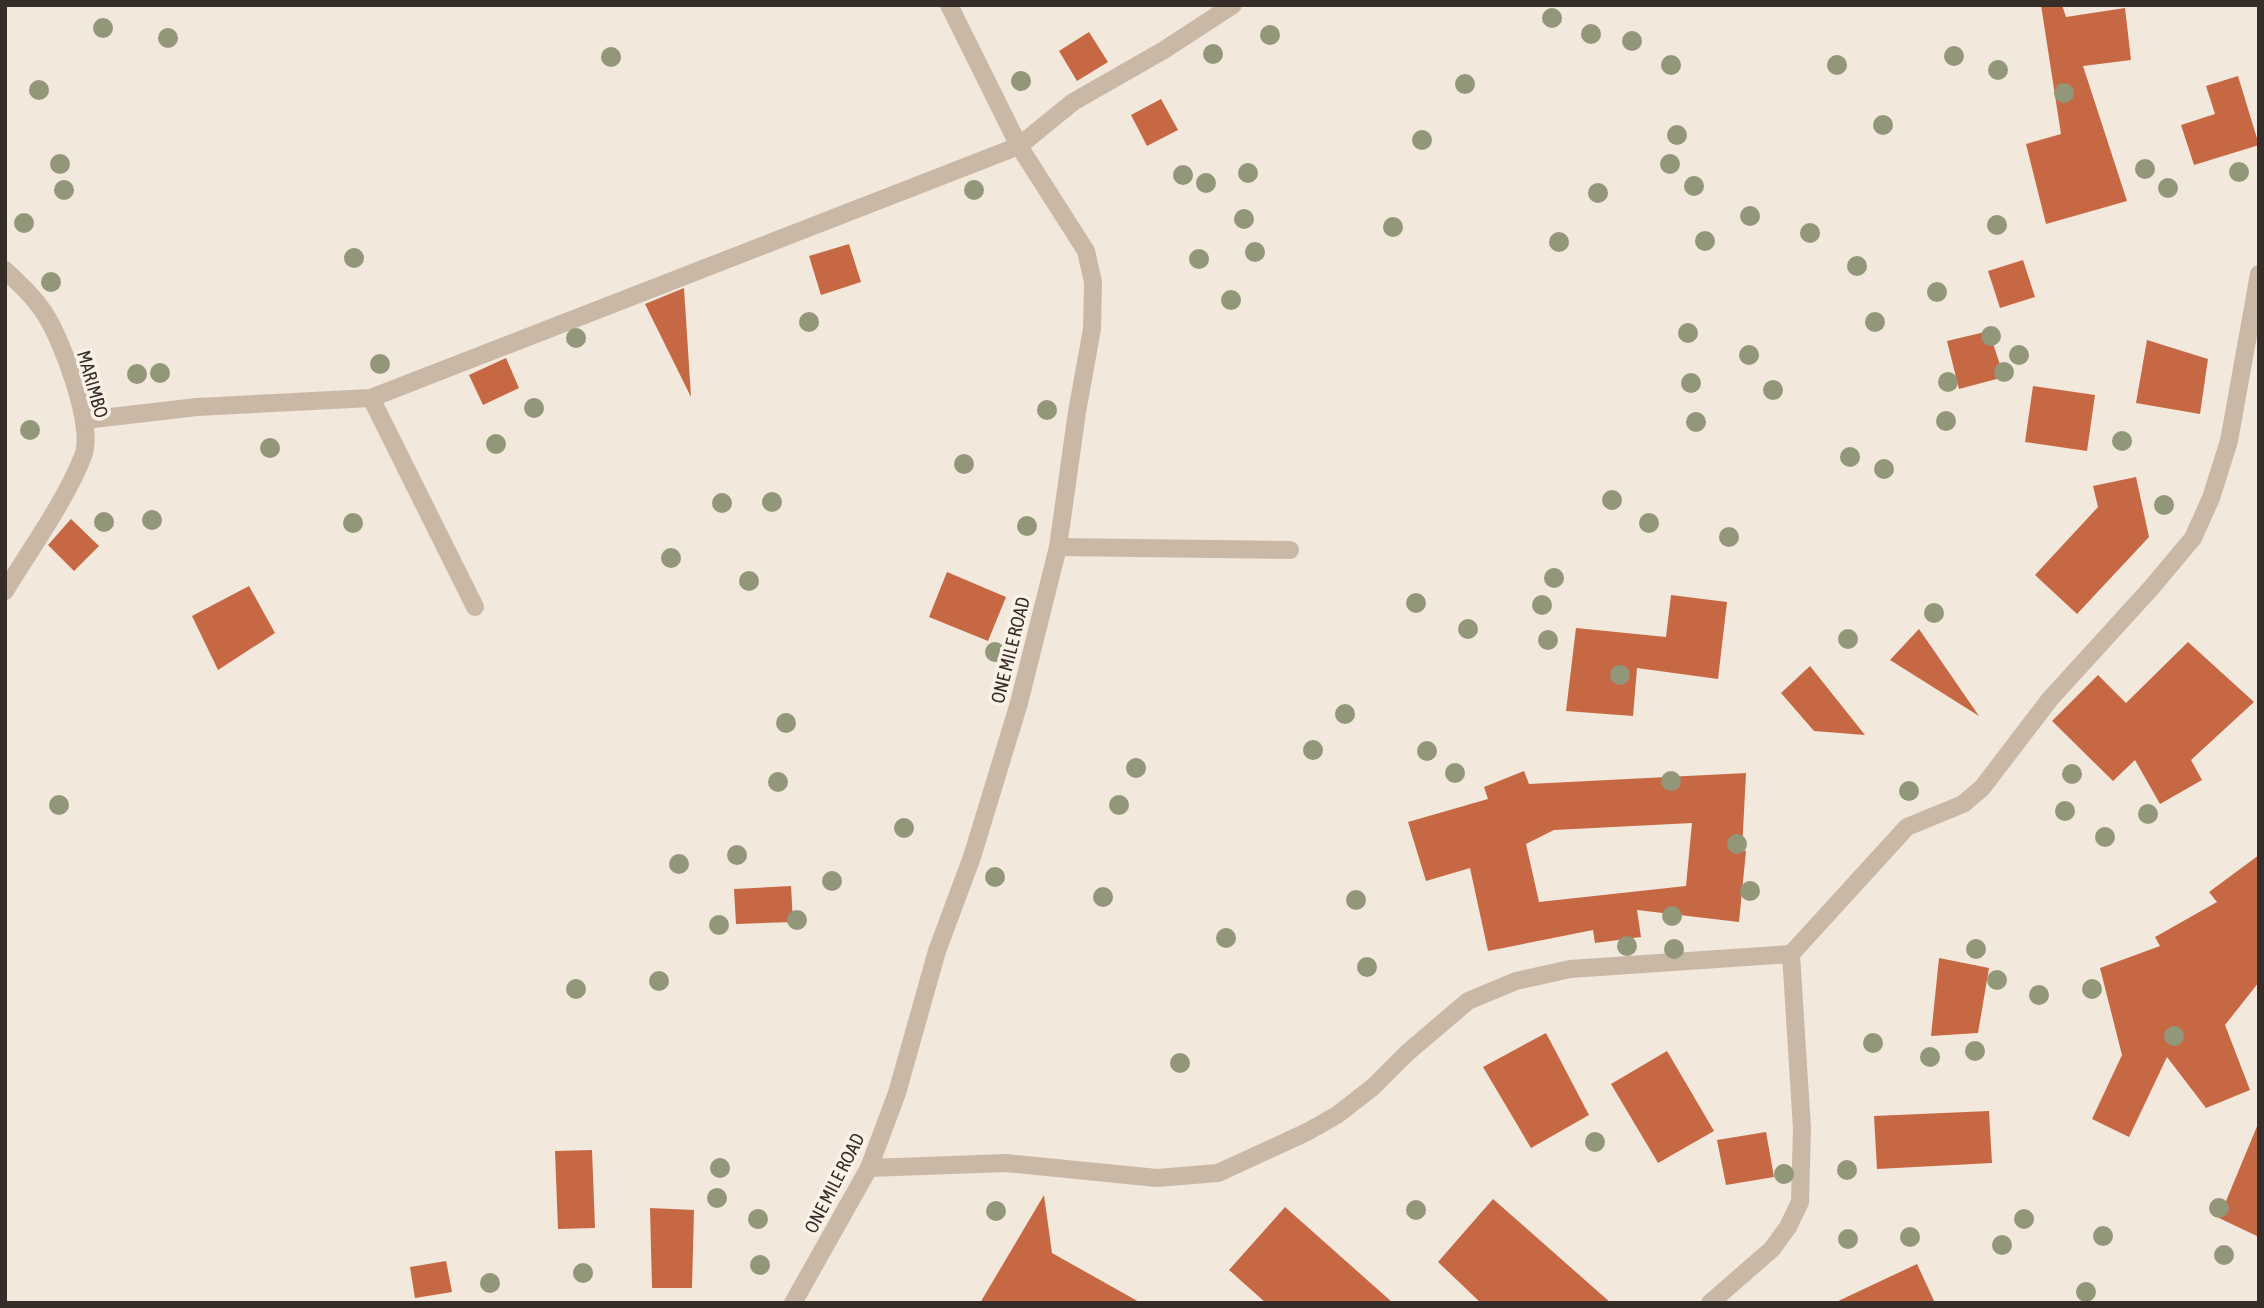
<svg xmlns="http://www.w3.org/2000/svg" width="2264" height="1308" viewBox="0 0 2264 1308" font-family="'Asap Condensed',sans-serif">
<rect width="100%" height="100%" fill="#f2e8db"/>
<g fill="#c76844" fill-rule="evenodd">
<polygon points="2041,5 2062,5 2066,17 2125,8 2131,60 2083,66 2127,201 2046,224 2026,144 2061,134"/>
<polygon points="1089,32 1108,62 1077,81 1059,51"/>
<polygon points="2238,76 2259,145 2194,165 2181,125 2215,114 2206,86"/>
<polygon points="1161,99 1178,130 1147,146 1131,115"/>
<polygon points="849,244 861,282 821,295 809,256"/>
<polygon points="2023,260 2035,297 2000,308 1988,271"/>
<polygon points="684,288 691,397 645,304"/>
<polygon points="1989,331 2004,377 1959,389 1947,341"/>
<polygon points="2147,340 2208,359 2200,414 2136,403"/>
<polygon points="506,358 519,388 483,405 469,375"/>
<polygon points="2033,386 2095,395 2087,451 2025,442"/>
<polygon points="2136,477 2149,537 2077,614 2035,575 2098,507 2093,486"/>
<polygon points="71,519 99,546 74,571 48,545"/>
<polygon points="947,572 1006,597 988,641 929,617"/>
<polygon points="249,586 275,633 218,670 192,616"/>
<polygon points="1671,595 1727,602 1718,679 1637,668 1633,716 1566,711 1576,628 1666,637"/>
<polygon points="1919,629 1979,716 1890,660"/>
<polygon points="2188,642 2254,702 2191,760 2202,780 2160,804 2135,760 2113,781 2052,721 2098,675 2126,703"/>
<polygon points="1810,666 1865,735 1814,731 1781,693"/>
<path d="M 1524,771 L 1529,784 L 1746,773 L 1742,850 L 1746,851 L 1739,922 L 1637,910 L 1641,937 L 1595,943 L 1593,930 L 1488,951 L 1470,868 L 1426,881 L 1408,822 L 1488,799 L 1484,787 ZM 1692,823 L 1686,886 L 1539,902 L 1526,844 L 1554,830 Z"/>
<polygon points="2259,855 2259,982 2225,1025 2250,1090 2206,1108 2167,1057 2129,1137 2092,1119 2122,1055 2100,968 2160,946 2155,937 2217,902 2209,892"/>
<polygon points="791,886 793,922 736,924 734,889"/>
<polygon points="1939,958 1989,968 1978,1033 1931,1036"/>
<polygon points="1546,1033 1589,1115 1531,1148 1483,1067"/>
<polygon points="1667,1051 1714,1131 1658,1163 1611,1084"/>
<polygon points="1989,1111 1992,1163 1877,1169 1874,1116"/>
<polygon points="2258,1124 2259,1124 2259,1237 2219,1218"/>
<polygon points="1766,1132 1774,1177 1726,1185 1717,1140"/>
<polygon points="592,1150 595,1228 558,1229 555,1151"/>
<polygon points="1044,1195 1052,1253 1141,1303 980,1303"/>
<polygon points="1493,1199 1611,1303 1481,1303 1438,1262"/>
<polygon points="1285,1207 1393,1303 1266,1303 1229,1270"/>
<polygon points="650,1208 694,1210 692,1288 652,1288"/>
<polygon points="446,1261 452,1292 415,1298 410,1267"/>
<polygon points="1917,1264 1935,1303 1834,1303"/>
</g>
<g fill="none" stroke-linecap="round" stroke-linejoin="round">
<polyline stroke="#cab8a7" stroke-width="18" points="371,398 475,607"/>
<g stroke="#cab8a7" stroke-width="18">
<path d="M 5,270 C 19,283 34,297 45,314 C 62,340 95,427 83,456 C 66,500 30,550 5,591"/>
<polyline points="85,420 197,407 371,398 1019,146 1073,102 1164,50 1233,5"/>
<polyline points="1058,547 1290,550"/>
<polyline points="869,1168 1006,1163 1157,1178 1218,1173 1307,1132 1337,1115 1373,1087 1407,1053 1468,1001 1516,981 1570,969 1791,954"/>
<polyline points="793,1303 869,1168 897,1093 937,951 972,857 1019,703 1058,547 1077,412 1092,329 1093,282 1086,251 1019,146 949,5"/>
<polyline points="1710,1303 1772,1249 1788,1227 1800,1202 1802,1128 1791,954 1907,827 1963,804 1982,788 2050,699 2152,587 2193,538 2211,498 2229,441 2259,274"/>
</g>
</g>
<g fill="#93977a">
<circle cx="1552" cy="18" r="10"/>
<circle cx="103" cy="28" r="10"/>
<circle cx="1591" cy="34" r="10"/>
<circle cx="1270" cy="35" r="10"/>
<circle cx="168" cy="38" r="10"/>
<circle cx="1632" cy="41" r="10"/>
<circle cx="1213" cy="54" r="10"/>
<circle cx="1954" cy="56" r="10"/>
<circle cx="611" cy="57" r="10"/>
<circle cx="1671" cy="65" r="10"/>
<circle cx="1837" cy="65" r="10"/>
<circle cx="1998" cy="70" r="10"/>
<circle cx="1021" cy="81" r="10"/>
<circle cx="1465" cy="84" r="10"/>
<circle cx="39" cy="90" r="10"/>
<circle cx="2064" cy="93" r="10"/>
<circle cx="1883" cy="125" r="10"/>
<circle cx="1677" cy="135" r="10"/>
<circle cx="1422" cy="140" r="10"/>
<circle cx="60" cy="164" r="10"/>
<circle cx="1670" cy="164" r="10"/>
<circle cx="2145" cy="169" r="10"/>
<circle cx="2239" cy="172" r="10"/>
<circle cx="1248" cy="173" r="10"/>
<circle cx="1183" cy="175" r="10"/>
<circle cx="1206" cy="183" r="10"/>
<circle cx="1694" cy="186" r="10"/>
<circle cx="2168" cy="188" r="10"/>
<circle cx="64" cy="190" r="10"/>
<circle cx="974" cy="190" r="10"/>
<circle cx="1598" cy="193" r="10"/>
<circle cx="1750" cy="216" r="10"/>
<circle cx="1244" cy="219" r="10"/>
<circle cx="24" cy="223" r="10"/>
<circle cx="1997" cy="225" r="10"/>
<circle cx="1393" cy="227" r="10"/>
<circle cx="1810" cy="233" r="10"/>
<circle cx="1705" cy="241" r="10"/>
<circle cx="1559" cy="242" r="10"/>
<circle cx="1255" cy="252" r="10"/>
<circle cx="354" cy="258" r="10"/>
<circle cx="1199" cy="259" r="10"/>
<circle cx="1857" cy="266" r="10"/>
<circle cx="51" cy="282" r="10"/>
<circle cx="1937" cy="292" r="10"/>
<circle cx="1231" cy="300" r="10"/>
<circle cx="809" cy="322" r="10"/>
<circle cx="1875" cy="322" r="10"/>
<circle cx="1688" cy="333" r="10"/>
<circle cx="1991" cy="336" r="10"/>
<circle cx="576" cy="338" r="10"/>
<circle cx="1749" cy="355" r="10"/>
<circle cx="2019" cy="355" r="10"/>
<circle cx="380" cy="364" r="10"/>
<circle cx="2004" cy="372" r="10"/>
<circle cx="160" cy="373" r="10"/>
<circle cx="137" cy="374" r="10"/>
<circle cx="1948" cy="382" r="10"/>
<circle cx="1691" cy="383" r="10"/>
<circle cx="1773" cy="390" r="10"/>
<circle cx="534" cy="408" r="10"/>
<circle cx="1047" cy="410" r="10"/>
<circle cx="1946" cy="421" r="10"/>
<circle cx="1696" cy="422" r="10"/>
<circle cx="30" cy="430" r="10"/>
<circle cx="2122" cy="441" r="10"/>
<circle cx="496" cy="444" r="10"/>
<circle cx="270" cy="448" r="10"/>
<circle cx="1850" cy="457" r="10"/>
<circle cx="964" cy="464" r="10"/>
<circle cx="1884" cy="469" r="10"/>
<circle cx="1612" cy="500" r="10"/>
<circle cx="772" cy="502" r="10"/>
<circle cx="722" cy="503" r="10"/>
<circle cx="2164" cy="505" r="10"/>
<circle cx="152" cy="520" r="10"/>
<circle cx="104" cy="522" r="10"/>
<circle cx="353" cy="523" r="10"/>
<circle cx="1649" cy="523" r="10"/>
<circle cx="1027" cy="526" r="10"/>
<circle cx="1729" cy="537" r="10"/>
<circle cx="671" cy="558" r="10"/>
<circle cx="1554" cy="578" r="10"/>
<circle cx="749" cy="581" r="10"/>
<circle cx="1416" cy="603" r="10"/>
<circle cx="1542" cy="605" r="10"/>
<circle cx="1934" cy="613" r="10"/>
<circle cx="1468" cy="629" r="10"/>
<circle cx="1848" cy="639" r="10"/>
<circle cx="1548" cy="640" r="10"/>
<circle cx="995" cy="652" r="10"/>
<circle cx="1620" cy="675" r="10"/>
<circle cx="1345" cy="714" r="10"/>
<circle cx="786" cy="723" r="10"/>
<circle cx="1313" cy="750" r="10"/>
<circle cx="1427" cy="751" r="10"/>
<circle cx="1136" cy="768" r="10"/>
<circle cx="1455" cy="773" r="10"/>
<circle cx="2072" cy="774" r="10"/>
<circle cx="1671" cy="781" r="10"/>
<circle cx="778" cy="782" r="10"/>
<circle cx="1909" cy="791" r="10"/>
<circle cx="59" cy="805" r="10"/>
<circle cx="1119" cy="805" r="10"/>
<circle cx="2065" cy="811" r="10"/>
<circle cx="2148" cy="814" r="10"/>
<circle cx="904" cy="828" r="10"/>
<circle cx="2105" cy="837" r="10"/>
<circle cx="1737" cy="844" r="10"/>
<circle cx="737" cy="855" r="10"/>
<circle cx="679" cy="864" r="10"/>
<circle cx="995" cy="877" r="10"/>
<circle cx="832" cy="881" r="10"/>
<circle cx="1750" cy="891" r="10"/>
<circle cx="1103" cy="897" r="10"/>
<circle cx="1356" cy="900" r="10"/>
<circle cx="1672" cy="916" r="10"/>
<circle cx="797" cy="920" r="10"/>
<circle cx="719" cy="925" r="10"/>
<circle cx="1226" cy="938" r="10"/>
<circle cx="1627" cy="946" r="10"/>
<circle cx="1674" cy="949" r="10"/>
<circle cx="1976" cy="949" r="10"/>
<circle cx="1367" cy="967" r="10"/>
<circle cx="1997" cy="980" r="10"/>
<circle cx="659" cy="981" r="10"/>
<circle cx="576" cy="989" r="10"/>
<circle cx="2092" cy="989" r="10"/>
<circle cx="2039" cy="995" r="10"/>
<circle cx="2174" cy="1036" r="10"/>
<circle cx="1873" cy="1043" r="10"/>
<circle cx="1975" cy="1051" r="10"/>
<circle cx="1930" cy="1057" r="10"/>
<circle cx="1180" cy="1063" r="10"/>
<circle cx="1595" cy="1142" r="10"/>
<circle cx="720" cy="1168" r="10"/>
<circle cx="1847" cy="1170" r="10"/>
<circle cx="1784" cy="1174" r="10"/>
<circle cx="717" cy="1198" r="10"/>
<circle cx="2219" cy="1208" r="10"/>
<circle cx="1416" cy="1210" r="10"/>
<circle cx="996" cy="1211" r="10"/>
<circle cx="758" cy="1219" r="10"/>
<circle cx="2024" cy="1219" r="10"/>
<circle cx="2103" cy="1236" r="10"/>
<circle cx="1910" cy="1237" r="10"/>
<circle cx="1848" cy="1239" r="10"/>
<circle cx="2002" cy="1245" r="10"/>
<circle cx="2224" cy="1255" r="10"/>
<circle cx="760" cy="1265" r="10"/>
<circle cx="583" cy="1273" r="10"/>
<circle cx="490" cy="1283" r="10"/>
<circle cx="2086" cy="1292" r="10"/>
</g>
<g text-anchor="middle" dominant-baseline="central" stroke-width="7" stroke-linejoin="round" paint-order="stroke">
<g font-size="19" fill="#372d28" stroke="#faf2e8">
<text transform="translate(93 384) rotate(74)">MARIMBO</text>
<text transform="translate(1010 650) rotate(-76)">ONE MILE ROAD</text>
<text transform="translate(834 1183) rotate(-63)">ONE MILE ROAD</text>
</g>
</g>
<rect width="2264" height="1308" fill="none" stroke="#372d28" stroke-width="14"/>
</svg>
